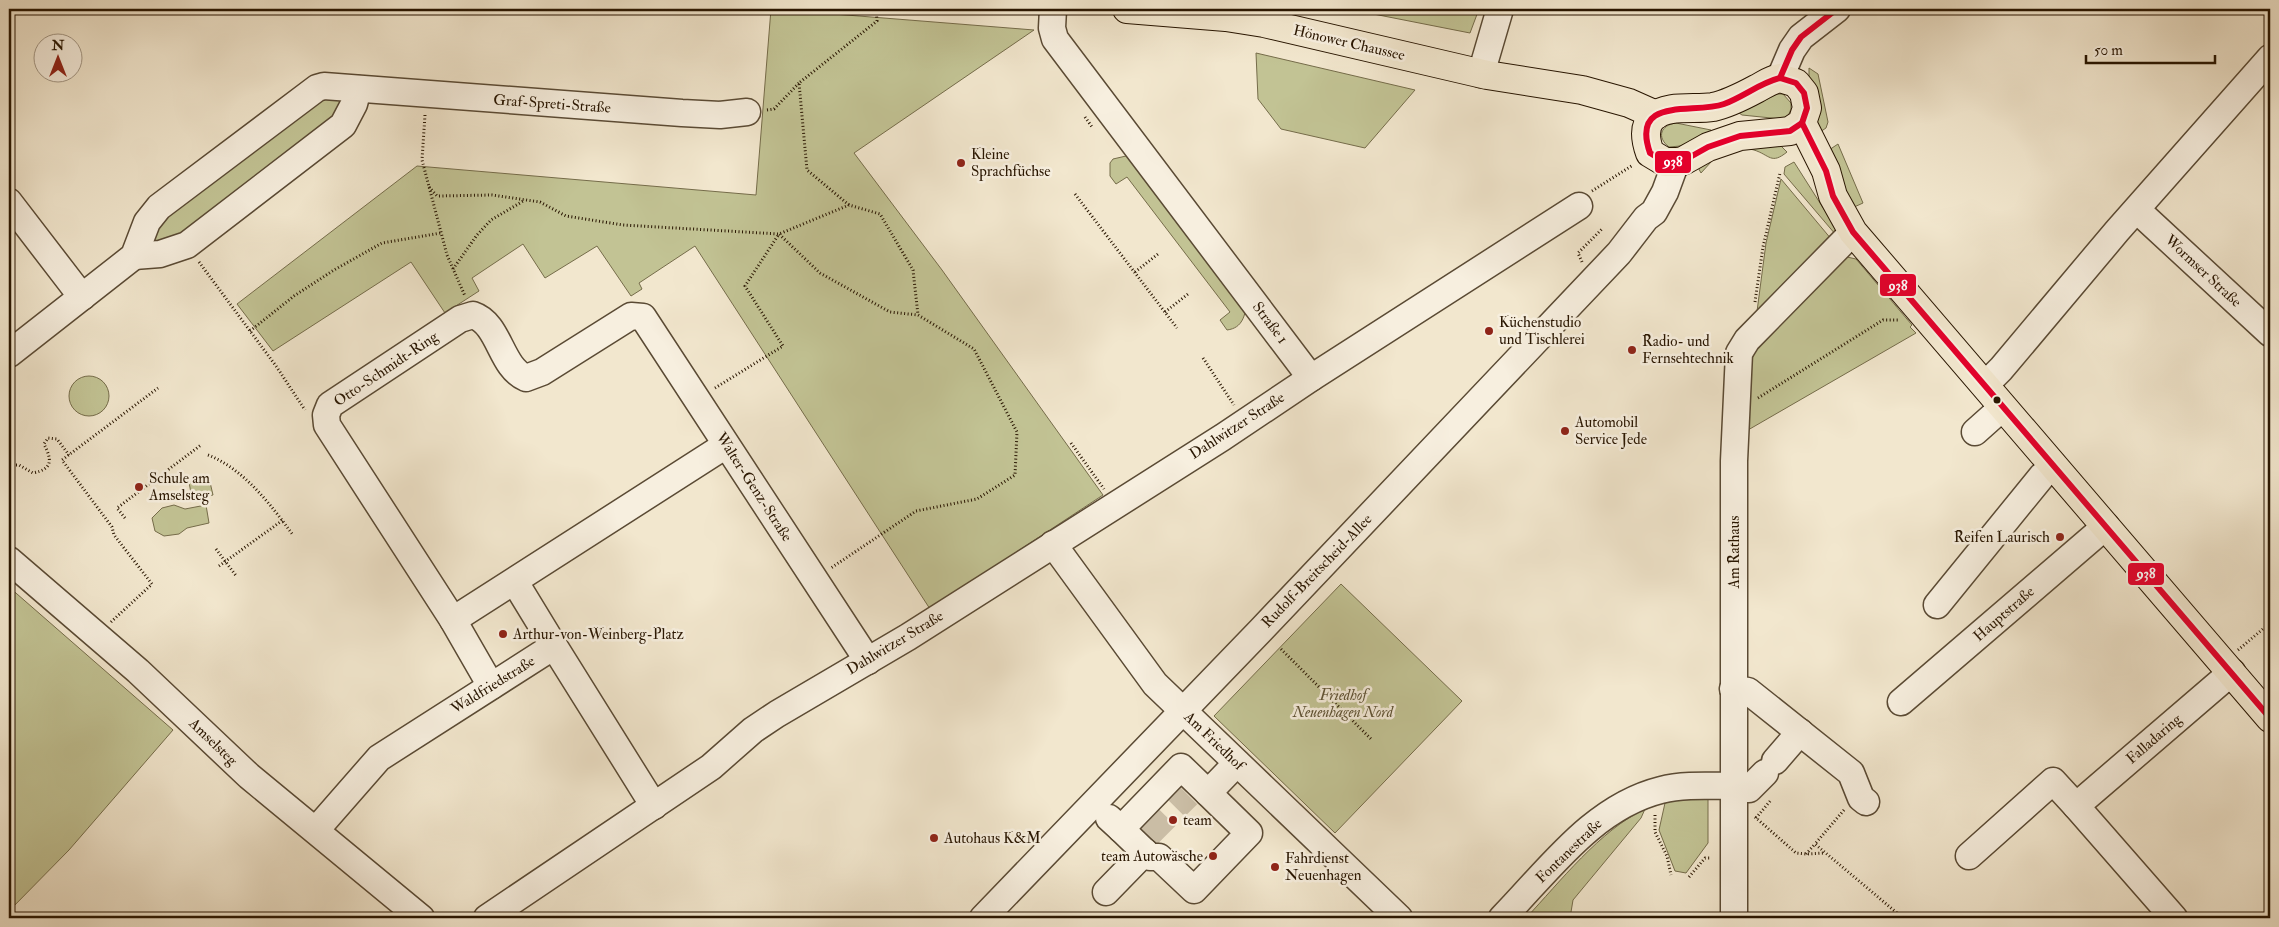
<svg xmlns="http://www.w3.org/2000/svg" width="2279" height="927" viewBox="0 0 2279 927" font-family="'IM FELL Double Pica',serif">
<rect width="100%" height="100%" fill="#f2e7ce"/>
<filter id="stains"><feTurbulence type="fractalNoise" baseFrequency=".004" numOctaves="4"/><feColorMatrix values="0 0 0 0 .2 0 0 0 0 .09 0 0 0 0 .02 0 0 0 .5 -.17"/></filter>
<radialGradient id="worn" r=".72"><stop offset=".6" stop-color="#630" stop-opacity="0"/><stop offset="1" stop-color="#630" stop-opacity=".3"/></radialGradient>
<g fill="#c2c394" stroke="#756c4a">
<polygon points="771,9 1034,30 854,153 942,270 1103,495 930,609 695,246 639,283 642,289 631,296 597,246 545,278 523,244 472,278 479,291 445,313 411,262 273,351 237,304 417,166 756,195"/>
<polygon points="1348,9 1479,9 1470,33"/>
<polygon points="1256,53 1415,90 1365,148 1281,129 1258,99"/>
<polygon points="1809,68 1818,74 1828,122 1826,128 1814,136 1809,84"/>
<polygon points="318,93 338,95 344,104 343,115 180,243 152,243 152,225"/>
<polygon points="1777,94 1783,94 1791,103 1791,109 1788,116 1781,119 1742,115 1739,113"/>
<path d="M 1676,123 L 1711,130 L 1711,132 L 1680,146 L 1669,147 C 1656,137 1661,125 1676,123 Z"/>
<polygon points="1838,144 1863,203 1852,208 1829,150"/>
<path d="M 1780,145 L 1787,152 C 1771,165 1770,155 1754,150 C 1745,147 1732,150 1722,150 L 1701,173 L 1695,162 L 1721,148 Z"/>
<path d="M 1126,156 L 1138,158 L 1247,302 C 1245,315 1243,328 1227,330 L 1220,320 L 1230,312 L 1127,177 L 1116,184 L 1110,176 L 1110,163 L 1113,159 Z"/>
<polygon points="1794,162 1839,233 1836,235 1784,174 1785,167"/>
<polygon points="1781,179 1832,240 1756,319 1766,243"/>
<polygon points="1847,257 1856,259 1912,325 1910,327 1916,333 1748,430 1752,359 1757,347"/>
<circle cx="89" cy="396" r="20"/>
<polygon points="209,478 213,495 192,499 189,482"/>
<polygon points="174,505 185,509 206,505 209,523 187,528 179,534 164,536 155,531 152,518 162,508"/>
<polygon points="1341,584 1462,701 1335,833 1214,716"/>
<polygon points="9,587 173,730 69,850 9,911"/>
<polygon points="1708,799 1708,843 1686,873 1675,871 1659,830 1665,803 1676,800"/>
<path d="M 1645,809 L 1641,818 L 1573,900 L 1570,918 L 1526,918 C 1560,882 1600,830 1645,809 Z"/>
</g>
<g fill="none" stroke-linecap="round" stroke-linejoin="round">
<polyline stroke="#cabda5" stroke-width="26" stroke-dasharray="26 13" stroke-linecap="butt" points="1148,835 1188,795"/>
<g stroke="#5a4a34" stroke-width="29">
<g id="minor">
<polyline points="1053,9 1052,28 1055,39 1311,378"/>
<polyline points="1481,74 1500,9"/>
<polyline points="1780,78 1792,50 1801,37 1837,9"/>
<polyline points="9,202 82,297"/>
<polyline points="2137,210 2270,333"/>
<polyline points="134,256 160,254 187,245 343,125 354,104 358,89"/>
<polyline points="9,354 134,256 147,222 159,207 317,88 324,86 682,113 720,115 747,112"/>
<polyline points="1985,385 2001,369 2117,231 2270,58"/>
<polyline points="1975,432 2003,407"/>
<polyline points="1053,544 1155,684 1399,918"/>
<polyline points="9,560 138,671 249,776 421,918"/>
<polyline points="515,582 554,646"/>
<polyline points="1937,605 2042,476 2054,466"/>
<polyline points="453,620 726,445"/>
<path d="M 491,686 L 453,620 L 327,425 L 326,415 L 330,405 L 460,319 L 473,315 C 500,324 500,367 526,378 L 542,372 L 631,316 L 643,317 L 868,661"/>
<polyline points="1733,689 1748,691 1851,773 1861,798 1866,802"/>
<polyline points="1901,702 2106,526"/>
<polyline points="1775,761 1800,732"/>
<polyline points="1733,789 1749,789 1765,773"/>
<polyline points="1109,818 1121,829 1181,767 1208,793 1237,763"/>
<polyline points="1121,829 1150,857 1159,857 1194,890 1249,833 1208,793"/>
<polyline points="316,830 379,758 554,646 654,806"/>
<polyline points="1969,856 2053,781 2076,806"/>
<polyline points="1106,892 1145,852"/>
<polyline points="487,918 711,767 753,730 777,714 908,637 1223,437 1311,378 1579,206"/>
<polyline points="983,918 1261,630 1619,253 1646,218 1654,212 1665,192 1676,162"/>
<path d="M 1502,918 C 1549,870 1593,807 1661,790 C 1684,784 1710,786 1733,786"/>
<polyline points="1734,918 1734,461 1739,353 1747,340 1853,232"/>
<polyline points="2174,918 2076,806 2232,672"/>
</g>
</g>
<g stroke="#281500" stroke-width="30">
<g id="major">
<polyline points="1127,9 1226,17 1264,23 1487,75 1582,90 1629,103 1656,115"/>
<path d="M 1780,78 L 1796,83 L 1804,93 L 1807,108 L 1802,123 L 1790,131 L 1740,136 L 1708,147 L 1683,161 L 1676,162 L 1665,162 L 1650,153 C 1646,142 1642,127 1653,117 C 1667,104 1695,110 1713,107 C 1727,104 1743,96 1756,89 C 1764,85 1770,80 1780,78 Z"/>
<polyline points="1802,123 1826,171 1833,196 1853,232 2270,718"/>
</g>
</g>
<g stroke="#281500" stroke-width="3" stroke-dasharray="1 2.5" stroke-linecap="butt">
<polyline points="767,110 774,109 799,83"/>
<polyline points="425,115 422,160 447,255 465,296"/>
<polyline points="1085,117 1092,127"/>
<polyline points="429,187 437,196 492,195 540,202 566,216 623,225 779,234 849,205 880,214 913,270 918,315 974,349 1017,432 1015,475 977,499 916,511 831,568"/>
<polyline points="1592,191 1633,165"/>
<polyline points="1075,194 1177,328"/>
<polyline points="849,205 807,170 799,83 877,21 876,9"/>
<polyline points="199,262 276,366 305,410"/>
<polyline points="1582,262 1578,253 1602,229"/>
<polyline points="453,269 477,235 491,220 525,200"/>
<polyline points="1135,272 1158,254"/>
<polyline points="1755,302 1763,247 1780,173"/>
<polyline points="1165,312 1188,294"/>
<polyline points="250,331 294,296 334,270 382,243 441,233"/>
<polyline points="1203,358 1234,405"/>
<polyline points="715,388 783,346 745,286 779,234 820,273 890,312 918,315"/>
<polyline points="1758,398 1883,320 1899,320"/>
<polyline points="1071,443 1104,489"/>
<path d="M 208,455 C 244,469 271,505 293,535"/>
<path d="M 9,465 L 19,465 L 33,473 C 53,469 52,460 44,444 L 48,438 L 57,439 L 69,455"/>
<polyline points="9,501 9,509"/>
<polyline points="125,518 117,508 201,445"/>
<polyline points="216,549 237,577"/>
<polyline points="219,566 283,520"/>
<polyline points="111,622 152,584 114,535 112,527 62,460 158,388"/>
<polyline points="1281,649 1371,739"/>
<polyline points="2238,650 2270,623"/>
<polyline points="1844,810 1815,844 1903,918"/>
<polyline points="1655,815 1655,832 1667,856 1671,875"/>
<polyline points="1755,817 1796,853 1806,854 1825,853"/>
<polyline points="1756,818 1771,800"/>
<polyline points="1806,854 1815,844"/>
<polyline points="1689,877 1705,858 1711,858"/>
</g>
<use href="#minor" stroke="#f7efdf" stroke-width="26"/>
<use href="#major" stroke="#f2e7ce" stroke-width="28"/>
<g stroke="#f7efdf" stroke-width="10">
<g id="bus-1">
<path d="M 1780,78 L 1796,83 L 1804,93 L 1807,108 L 1802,123 L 1790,131 L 1740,136 L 1708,147 L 1683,161 L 1665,162 L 1650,153 C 1630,95 1693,115 1724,104 C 1743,97 1760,83 1780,78 Z"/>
<polyline points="1780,78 1792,50 1801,37 1837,9"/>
<polyline points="1802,123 1826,171 1833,196 1853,232 2270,718"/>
</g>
</g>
<use href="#bus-1" stroke="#e4002b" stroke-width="6"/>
</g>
<g fill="#8f2418" stroke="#f7efdf" stroke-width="2">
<circle cx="961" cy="163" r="5"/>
<circle cx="1489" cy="331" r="5"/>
<circle cx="1632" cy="350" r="5"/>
<circle cx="1565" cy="431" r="5"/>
<circle cx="139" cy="487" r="5"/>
<circle cx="2060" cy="537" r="5"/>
<circle cx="503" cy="634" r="5"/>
<circle cx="1173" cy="820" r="5"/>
<circle cx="934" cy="838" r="5"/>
<circle cx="1213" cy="856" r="5"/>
<circle cx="1275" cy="867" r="5"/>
</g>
<circle fill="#281500" stroke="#f7efdf" stroke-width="2" cx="1997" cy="400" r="4.5"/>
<g text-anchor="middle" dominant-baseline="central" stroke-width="5" stroke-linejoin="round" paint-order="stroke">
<g font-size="15" fill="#281500" stroke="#f7efdf">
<text transform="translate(1349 43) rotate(13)">Hönower Chaussee</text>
<text transform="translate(552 104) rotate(4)">Graf-Spreti-Straße</text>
<text transform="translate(2203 271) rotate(43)">Wormser Straße</text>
<text transform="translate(1270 323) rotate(53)">Straße 1</text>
<text transform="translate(386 369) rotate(-34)">Otto-Schmidt-Ring</text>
<text transform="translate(1237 426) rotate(-33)">Dahlwitzer Straße</text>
<text transform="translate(754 487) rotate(57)">Walter-Genz-Straße</text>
<text transform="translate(1734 552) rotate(-90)">Am Rathaus</text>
<text transform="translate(1317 571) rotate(-46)">Rudolf-Breitscheid-Allee</text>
<text transform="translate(2004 614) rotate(-41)">Hauptstraße</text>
<text transform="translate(895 643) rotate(-31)">Dahlwitzer Straße</text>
<text transform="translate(493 685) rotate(-32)">Waldfriedstraße</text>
<text transform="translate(2154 739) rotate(-41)">Falladaring</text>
<text transform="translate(1214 741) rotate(44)">Am Friedhof</text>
<text transform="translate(213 742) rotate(44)">Amselsteg</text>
<text transform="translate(1569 851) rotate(-44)">Fontanestraße</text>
</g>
<g font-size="15" fill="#281500" stroke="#f7efdf" text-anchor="start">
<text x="971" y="154">Kleine<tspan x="971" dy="17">Sprachfüchse</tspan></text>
<text x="1499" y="322">Küchenstudio<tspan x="1499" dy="17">und Tischlerei</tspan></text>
<text x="1642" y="341">Radio- und<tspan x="1642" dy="17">Fernsehtechnik</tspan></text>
<text x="1575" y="422">Automobil<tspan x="1575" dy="17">Service Jede</tspan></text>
<text x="149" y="478">Schule am<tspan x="149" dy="17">Amselsteg</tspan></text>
<text x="2050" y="537" text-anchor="end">Reifen Laurisch</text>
<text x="513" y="634">Arthur-von-Weinberg-Platz</text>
<text x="1183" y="820">team</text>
<text x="944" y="838">Autohaus K&amp;M</text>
<text x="1203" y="856" text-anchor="end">team Autowäsche</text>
<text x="1285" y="858">Fahrdienst<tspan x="1285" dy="17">Neuenhagen</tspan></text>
</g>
<g font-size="15" font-style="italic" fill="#5e5234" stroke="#f7efdf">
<text x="1343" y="695">Friedhof<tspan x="1343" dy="17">Neuenhagen Nord</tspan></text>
</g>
</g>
<g stroke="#f7efdf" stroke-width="2">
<rect x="1654" y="150" width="38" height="24" rx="5" fill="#e4002b"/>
<rect x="1879" y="273" width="38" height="24" rx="5" fill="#e4002b"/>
<rect x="2127" y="562" width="38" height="24" rx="5" fill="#e4002b"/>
</g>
<g font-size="14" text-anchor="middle" font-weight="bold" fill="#fff">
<text x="1673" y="166">938</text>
<text x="1898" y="290">938</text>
<text x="2146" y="578">938</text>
</g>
<rect width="2279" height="927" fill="none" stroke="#f2e7ce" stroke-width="30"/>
<rect x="10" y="10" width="2259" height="907" fill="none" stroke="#281500" stroke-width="2.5"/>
<rect x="15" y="15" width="2249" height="897" fill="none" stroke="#281500"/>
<g transform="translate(58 58)"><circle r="24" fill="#f7efdf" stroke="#a49886"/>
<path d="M0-4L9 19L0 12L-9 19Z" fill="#8f2418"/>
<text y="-8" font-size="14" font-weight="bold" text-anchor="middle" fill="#281500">N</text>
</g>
<path d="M2086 55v8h129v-8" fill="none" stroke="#281500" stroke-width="2.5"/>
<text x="2094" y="55" font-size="15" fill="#281500" stroke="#f7efdf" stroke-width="4" paint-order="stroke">50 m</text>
<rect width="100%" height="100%" filter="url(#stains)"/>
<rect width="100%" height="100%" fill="url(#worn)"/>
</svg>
